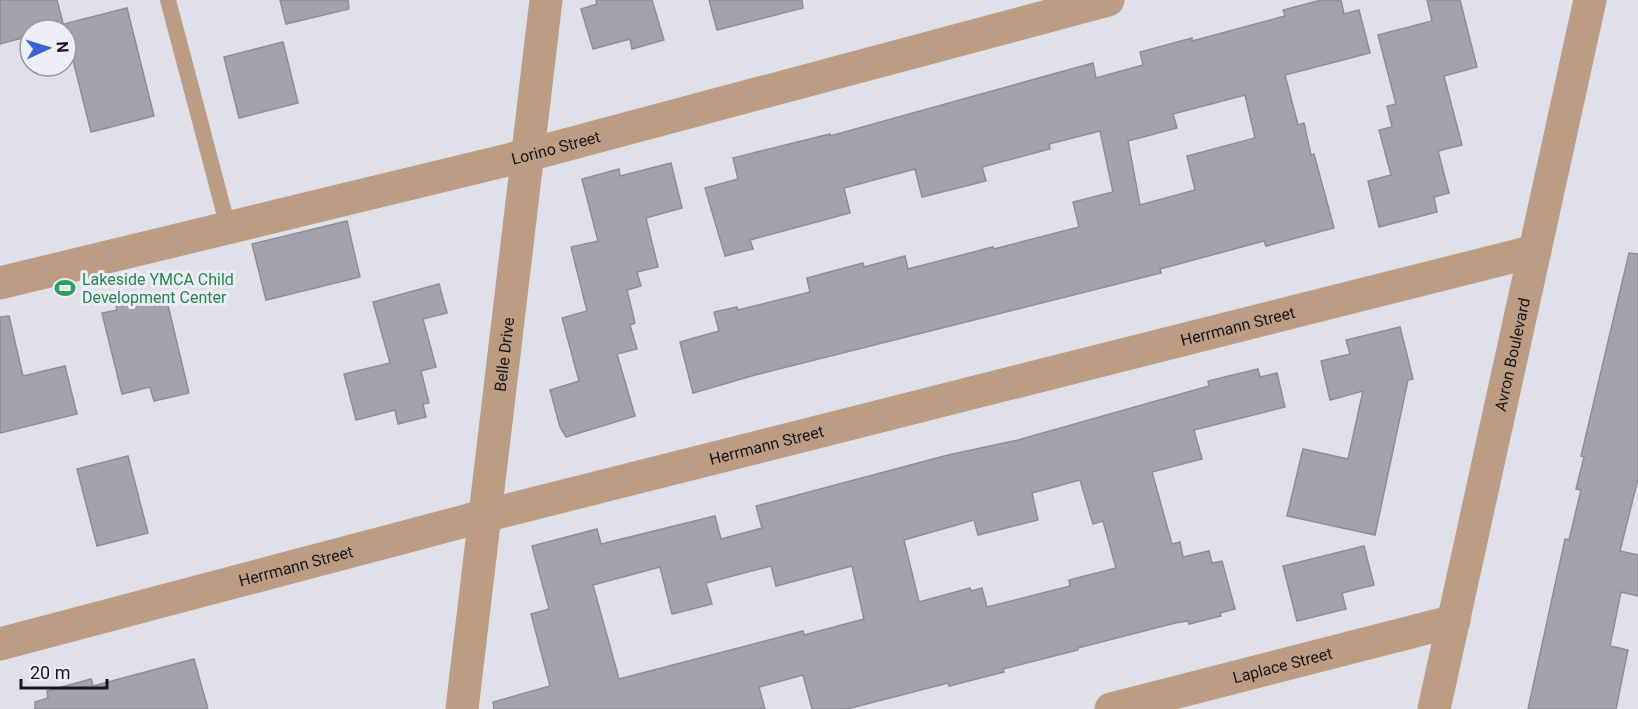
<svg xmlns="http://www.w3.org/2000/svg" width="1638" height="709" viewBox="0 0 1638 709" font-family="Roboto,sans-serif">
<rect width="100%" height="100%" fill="#e0e0ea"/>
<g fill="#a3a3ad" stroke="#8d8e97" stroke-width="1.5" fill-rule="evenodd">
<polygon points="0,0 57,0 64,27 54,30 30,30 30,36 0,44"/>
<polygon points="280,0 348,0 349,9 286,24"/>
<polygon points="596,0 652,0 664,40 632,49 630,39 593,49 581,9 597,4"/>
<polygon points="709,0 802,0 803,8 717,30"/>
<path d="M 1321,0 L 1341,0 L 1344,14 L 1359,10 L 1370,53 L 1285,75 L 1298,125 L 1304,123 L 1311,155 L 1314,154 L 1334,228 L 1266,246 L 1264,241 L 1160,269 L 1161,273 L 755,375 L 693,393 L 680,342 L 719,331 L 714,312 L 737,307 L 738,310 L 810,292 L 807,278 L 863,263 L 864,267 L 905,256 L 908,269 L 993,247 L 994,249 L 1079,227 L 1073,202 L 1113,192 L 1100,131 L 1049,144 L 1050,149 L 982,167 L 986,181 L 922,197 L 915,169 L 844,188 L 850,213 L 750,240 L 753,249 L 725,256 L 705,188 L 738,179 L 733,158 L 830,134 L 830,136 L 1093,63 L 1096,78 L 1143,65 L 1140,52 L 1192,38 L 1192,41 L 1285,16 L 1283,10 ZM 1245,95 L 1255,138 L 1187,156 L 1195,190 L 1140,205 L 1128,141 L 1177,128 L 1173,114 Z"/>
<polygon points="1427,0 1460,0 1477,67 1444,76 1462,145 1438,151 1449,193 1434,197 1437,212 1379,227 1368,181 1391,175 1379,130 1392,127 1387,106 1396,104 1378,35 1432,21"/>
<polygon points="127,8 154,116 91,132 64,24"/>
<polygon points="283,42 298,103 239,118 224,57"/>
<polygon points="671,163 682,208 646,218 658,267 637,272 641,286 627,290 635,323 630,325 637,349 617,354 635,416 566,437 560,427 550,390 579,381 562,318 587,311 571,247 598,241 582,179 619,169 620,176"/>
<polygon points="347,221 360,277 266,300 252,244"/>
<polygon points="1629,253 1638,254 1638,479 1620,551 1638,555 1638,596 1621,592 1610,646 1628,650 1616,709 1528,709 1565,539 1569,540 1581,490 1576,489 1584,457 1581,456"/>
<polygon points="439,284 447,313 423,319 436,367 421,371 429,403 423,404 426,417 398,424 395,410 356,420 344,374 390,363 373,302"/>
<polygon points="149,296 150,301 166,297 189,393 154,401 150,387 122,394 102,313 117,310 116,304"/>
<polygon points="9,316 23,376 65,366 77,414 0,433 0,317"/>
<polygon points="1400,327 1413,379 1408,380 1375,535 1287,516 1303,449 1348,459 1363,391 1330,400 1321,361 1350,354 1346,340"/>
<path d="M 1258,369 L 1260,377 L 1277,373 L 1285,407 L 1194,430 L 1202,459 L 1152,472 L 1172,544 L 1180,542 L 1183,557 L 1209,551 L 1212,563 L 1222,561 L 1235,609 L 1220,613 L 1221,616 L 1189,624 L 1188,621 L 1175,623 L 1078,648 L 1078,650 L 1003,669 L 1004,672 L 949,686 L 948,683 L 847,709 L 812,709 L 803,675 L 759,687 L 765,709 L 494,709 L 493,702 L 550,686 L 531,614 L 549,609 L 532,546 L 597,529 L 601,544 L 715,516 L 721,539 L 762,528 L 756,506 L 948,455 L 1018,440 L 1209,386 L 1208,381 ZM 1080,480 L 1093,524 L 1103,521 L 1116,568 L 1069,580 L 1070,586 L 987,607 L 982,588 L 971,591 L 970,588 L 919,602 L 904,540 L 974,520 L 978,535 L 1038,520 L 1032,493 ZM 771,566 L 776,586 L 852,566 L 864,619 L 804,635 L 803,631 L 619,679 L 593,585 L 660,567 L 672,614 L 712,604 L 706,583 Z"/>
<polygon points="128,456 148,533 97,546 77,469"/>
<polygon points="1364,546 1374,585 1342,593 1346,609 1297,621 1283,566"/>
<polygon points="194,659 208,709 35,709 35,702 48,698 47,691 91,679 93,686"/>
</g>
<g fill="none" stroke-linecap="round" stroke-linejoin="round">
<polyline stroke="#bc9c83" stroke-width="16" points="168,0 228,227"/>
<g stroke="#bc9c83" stroke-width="33">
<path id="s1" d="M 0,283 L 528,155 L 1108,0"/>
<path id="s2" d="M 0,644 L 484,516 L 1535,251"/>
<path id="s3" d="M 462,709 L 546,0"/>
<path id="s4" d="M 1111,709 L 1454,621"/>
<path id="s5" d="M 1434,709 L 1590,0"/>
</g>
</g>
<defs>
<g id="stadium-bare" transform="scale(1.62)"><path d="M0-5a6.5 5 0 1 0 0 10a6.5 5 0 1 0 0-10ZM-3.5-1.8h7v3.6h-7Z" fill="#2e9e5b" stroke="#ededf8" stroke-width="2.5" paint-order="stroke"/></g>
</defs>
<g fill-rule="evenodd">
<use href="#stadium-bare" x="65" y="288"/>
</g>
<g text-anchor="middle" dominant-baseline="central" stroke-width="6" stroke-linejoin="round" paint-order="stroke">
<g font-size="16" fill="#17171b" stroke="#ededf8">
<text stroke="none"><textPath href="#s1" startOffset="572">Lorino Street</textPath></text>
<text stroke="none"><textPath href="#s2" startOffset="1278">Herrmann Street</textPath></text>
<text stroke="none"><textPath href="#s3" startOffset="357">Belle Drive</textPath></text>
<text stroke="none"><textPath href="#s5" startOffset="363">Avron Boulevard</textPath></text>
<text stroke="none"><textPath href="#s2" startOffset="792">Herrmann Street</textPath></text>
<text stroke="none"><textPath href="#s2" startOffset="306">Herrmann Street</textPath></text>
<text stroke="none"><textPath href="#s4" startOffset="177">Laplace Street</textPath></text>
</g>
<g font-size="16" fill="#27864d" stroke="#ededf8" text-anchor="start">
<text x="82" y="279">Lakeside YMCA Child<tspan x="82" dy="18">Development Center</tspan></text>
</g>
</g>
<g transform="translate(48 48) rotate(86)"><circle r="28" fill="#ededf8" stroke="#9797a0" stroke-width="1.5"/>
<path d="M0-4.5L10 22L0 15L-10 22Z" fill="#3d60d2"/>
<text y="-9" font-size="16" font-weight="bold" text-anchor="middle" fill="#17171b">N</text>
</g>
<path d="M21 679v9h86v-9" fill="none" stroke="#17171b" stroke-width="3"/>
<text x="30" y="679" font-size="18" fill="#17171b" stroke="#ededf8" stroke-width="4.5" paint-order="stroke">20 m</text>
</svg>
